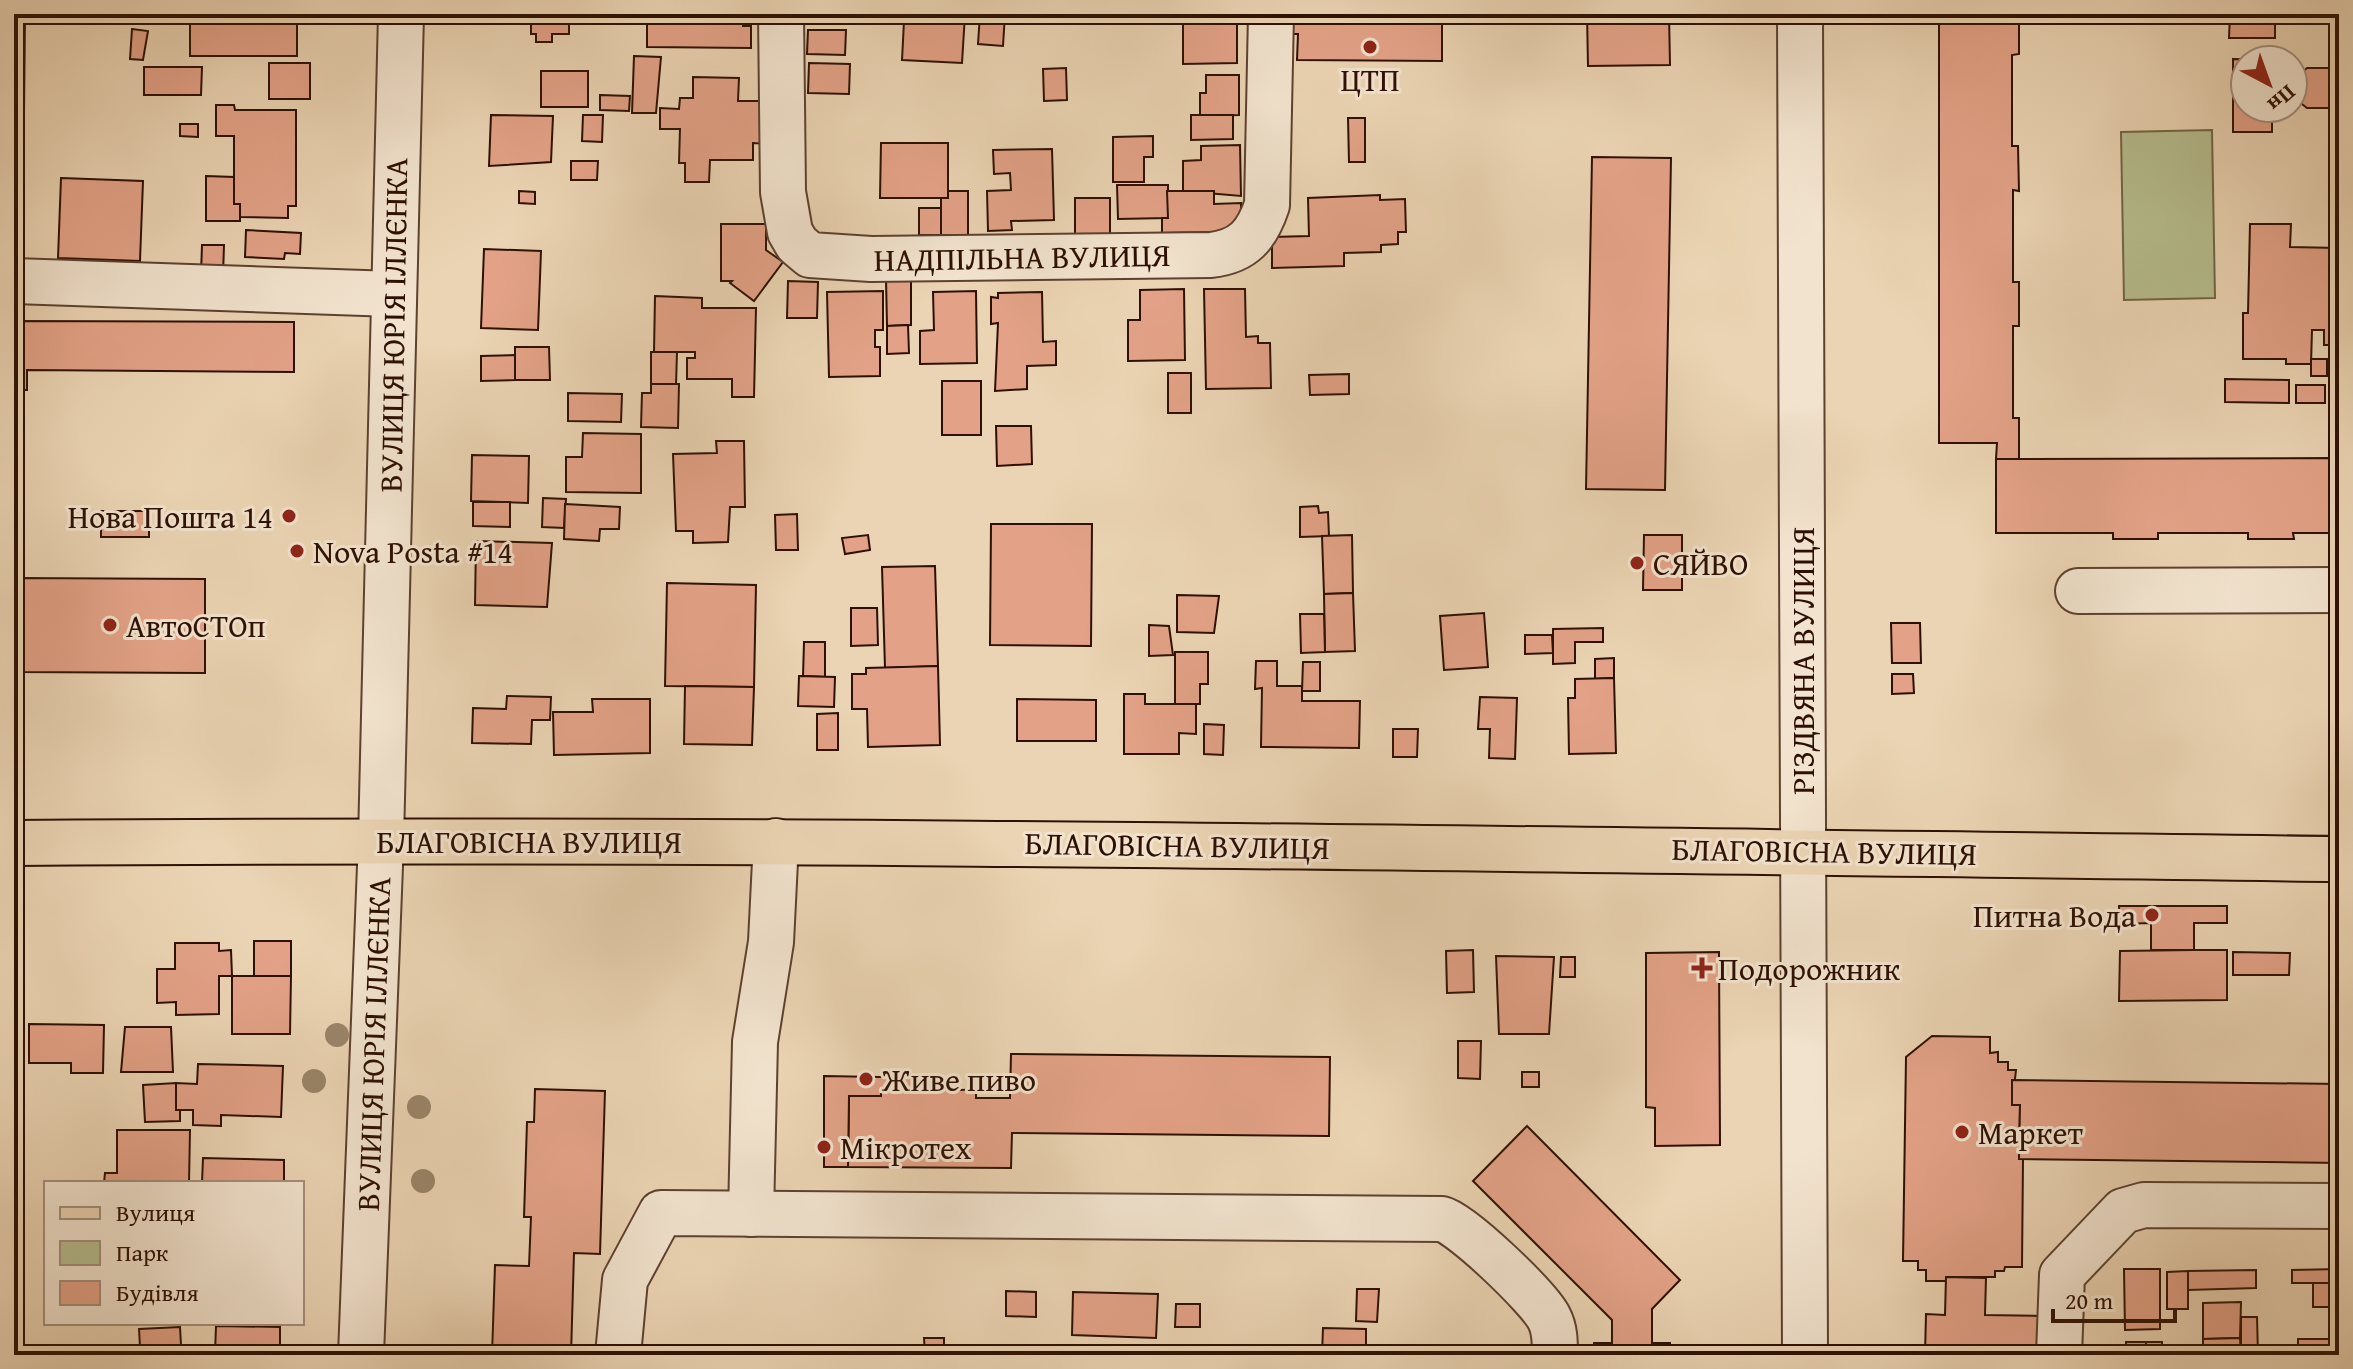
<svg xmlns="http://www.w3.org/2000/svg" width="2353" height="1369" viewBox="0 0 2353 1369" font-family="'Gentium Book Plus',serif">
<rect width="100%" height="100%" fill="#ebd4b3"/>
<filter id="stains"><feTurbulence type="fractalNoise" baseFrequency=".0025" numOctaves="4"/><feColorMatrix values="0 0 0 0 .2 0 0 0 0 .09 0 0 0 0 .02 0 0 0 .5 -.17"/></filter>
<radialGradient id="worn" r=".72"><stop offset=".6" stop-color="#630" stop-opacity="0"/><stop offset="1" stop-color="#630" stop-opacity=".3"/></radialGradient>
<polygon fill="#b6bd8e" stroke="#726648" stroke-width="2" points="2212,130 2215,298 2124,300 2121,132"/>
<g fill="#e3a287" stroke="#2e1003" stroke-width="2">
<polygon points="14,14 25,14 24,114 14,114"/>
<rect x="190" y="14" width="107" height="42"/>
<polygon points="495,14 569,14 569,34 552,34 552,42 536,42 536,34 531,34 531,19 495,18"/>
<polygon points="674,14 743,14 743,26 751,26 751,48 647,47 647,16"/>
<polygon points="921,14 965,14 962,63 902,60 904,21 920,22"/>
<polygon points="980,14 1005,14 1003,46 978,44"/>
<polygon points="1183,14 1237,14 1237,63 1183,64"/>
<polygon points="1275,14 1472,14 1472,22 1442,22 1442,61 1297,60 1298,34 1275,34"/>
<polygon points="1587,14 1669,14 1670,65 1588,66"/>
<polygon points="1939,14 2019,14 2019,54 2012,55 2012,146 2018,146 2019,191 2013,190 2013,282 2019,282 2019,326 2013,326 2013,418 2019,418 2019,459 1996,459 1997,443 1939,443"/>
<polygon points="2230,14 2275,14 2275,38 2229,38"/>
<rect x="2318" y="14" width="21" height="8"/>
<polygon points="132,29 148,31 143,60 130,59"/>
<polygon points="808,30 846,30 845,55 807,54"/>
<polygon points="634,56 661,57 656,113 632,113"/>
<polygon points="2233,59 2272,60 2245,60 2245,108 2272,108 2272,132 2233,132"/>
<rect x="269" y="63" width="41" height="36"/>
<polygon points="809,63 850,64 849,94 808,93"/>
<polygon points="144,67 202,67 201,95 144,95"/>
<polygon points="1066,68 1067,100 1044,101 1043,69"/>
<polygon points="2307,68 2339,68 2339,151 2333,151 2333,108 2307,108 2293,97 2293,80"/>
<rect x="541" y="71" width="47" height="36"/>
<polygon points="1206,75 1239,75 1239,115 1200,116 1200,93 1206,93"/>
<polygon points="693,77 739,78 738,101 767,101 767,144 753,143 753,160 710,160 709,182 685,182 685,163 679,163 680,129 660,129 660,108 679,109 680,98 693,98"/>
<polygon points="600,95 630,96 629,111 600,110"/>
<polygon points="216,105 234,105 235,110 296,110 296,206 288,206 288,218 240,217 240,204 234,204 234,136 216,136"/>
<polygon points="491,115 553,116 551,162 489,166"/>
<polygon points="583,115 603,115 602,142 582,141"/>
<polygon points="1191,115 1233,115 1233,139 1191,140"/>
<polygon points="1348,118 1365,118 1365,162 1349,162"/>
<polygon points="180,124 198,124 198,137 180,136"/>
<polygon points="1153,136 1153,157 1144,157 1144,182 1113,182 1113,137"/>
<polygon points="881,143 948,143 948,198 880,198"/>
<polygon points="1240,145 1241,196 1183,191 1183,161 1201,160 1201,146"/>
<polygon points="1052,149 1054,220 1011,221 1012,230 988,231 987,191 1011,190 1010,173 994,174 993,150"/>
<polygon points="1592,157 1671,158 1665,490 1586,489"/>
<polygon points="571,161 598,161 597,180 571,180"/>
<polygon points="14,168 21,168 20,215 14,215"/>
<polygon points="206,176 234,177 234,204 240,204 240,221 206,221"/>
<polygon points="61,178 143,181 140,261 58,258"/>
<polygon points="1117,185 1168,185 1168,218 1118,219"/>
<polygon points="519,191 535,192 535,204 519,203"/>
<polygon points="948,191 968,191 968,235 941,235 941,198 948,198"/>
<polygon points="1167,191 1214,191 1214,204 1241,203 1241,221 1220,232 1162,233 1162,218 1168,218"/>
<polygon points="1380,195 1380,200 1405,199 1406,232 1398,232 1398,244 1381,245 1381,252 1344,253 1344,266 1272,268 1272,237 1309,236 1308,198"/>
<rect x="1075" y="198" width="35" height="37"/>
<rect x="919" y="208" width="22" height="27"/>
<polygon points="721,224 766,224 766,250 783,262 754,301 730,283 732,281 721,281"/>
<polygon points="2250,224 2291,224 2290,247 2339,248 2339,330 2335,330 2335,345 2324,345 2324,330 2312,330 2311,364 2286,364 2286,359 2243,359 2243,313 2248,313"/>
<polygon points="246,230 301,233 300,254 285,253 284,259 245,257"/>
<polygon points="202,245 224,245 223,275 201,274"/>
<polygon points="484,249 541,251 538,330 481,328"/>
<polygon points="886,279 911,279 911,325 887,326"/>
<polygon points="788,281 818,282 817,318 787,318"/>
<polygon points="1184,289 1185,360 1128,361 1128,320 1140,320 1140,290"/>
<polygon points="1204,289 1245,289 1246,337 1258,336 1258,343 1270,343 1271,388 1206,389"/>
<polygon points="883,291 883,330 875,330 875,347 880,347 880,376 829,377 827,292"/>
<polygon points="976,291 977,363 920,364 920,331 934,330 933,292"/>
<polygon points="1042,292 1043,342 1056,341 1056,365 1027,366 1027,389 995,391 998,323 991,324 991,297 998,298 998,293"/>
<polygon points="655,296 702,298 702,308 756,308 754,397 732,397 732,379 687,379 687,358 695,358 695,352 654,352"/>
<polygon points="14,321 294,322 294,372 27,370 27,390 14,390"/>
<polygon points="908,325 909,353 887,354 887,326"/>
<polygon points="515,347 549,347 550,380 515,380"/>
<polygon points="651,352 677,352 676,385 651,384"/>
<polygon points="515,355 515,380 481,381 481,356"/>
<rect x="2311" y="359" width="16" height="17"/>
<rect x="1168" y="373" width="23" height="40"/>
<polygon points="1349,374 1349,394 1310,395 1309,375"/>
<polygon points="2225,379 2289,380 2289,403 2225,402"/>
<rect x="942" y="381" width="39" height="54"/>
<polygon points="651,384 679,384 678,428 641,427 642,393 651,393"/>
<rect x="2296" y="385" width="29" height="18"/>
<polygon points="568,393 622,394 621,422 568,421"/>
<polygon points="996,426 1031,426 1032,464 997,466"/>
<polygon points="583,433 641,434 641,493 566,492 566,457 582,457"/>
<polygon points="716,441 744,441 745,507 730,507 728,542 693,543 693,531 676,531 673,454 717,453"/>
<polygon points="472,455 529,456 528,503 471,501"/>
<polygon points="2339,458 2339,533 2293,533 2294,539 2248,539 2248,533 2158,533 2158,539 2113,539 2113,533 1996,533 1996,459"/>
<polygon points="543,498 566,499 564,528 542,527"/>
<polygon points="473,502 510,502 510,527 473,526"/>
<polygon points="565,504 620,507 619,529 600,529 599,541 564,539"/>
<polygon points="1318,506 1319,513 1328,512 1329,536 1300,537 1300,507"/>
<rect x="101" y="511" width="48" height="26"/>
<polygon points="797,514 798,550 776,550 775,515"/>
<polygon points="991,524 1092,524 1091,646 990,645"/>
<polygon points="868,535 870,550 845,554 842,538"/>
<polygon points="1352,535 1353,593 1324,594 1322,536"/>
<polygon points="1644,535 1682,535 1682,590 1643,590"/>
<polygon points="476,541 552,543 547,607 475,605"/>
<polygon points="935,566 938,666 885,668 882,567"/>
<polygon points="14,578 205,579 205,673 14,672"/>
<polygon points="667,583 756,585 754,687 665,686"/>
<polygon points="1353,593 1355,651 1325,652 1324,594"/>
<polygon points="1177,595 1219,596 1214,633 1177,632"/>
<polygon points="851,608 877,608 878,645 851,646"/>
<polygon points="1484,613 1488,667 1444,670 1440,616"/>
<polygon points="1300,614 1324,614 1325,652 1301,653"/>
<polygon points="1891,623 1920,623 1921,663 1892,663"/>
<polygon points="1149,625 1169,626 1173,655 1149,656"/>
<polygon points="1603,628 1603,642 1575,642 1575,663 1553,664 1553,629"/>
<polygon points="1525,635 1552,635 1553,653 1525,654"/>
<polygon points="804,642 825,642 825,677 803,676"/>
<polygon points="1175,652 1208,652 1208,684 1200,684 1200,704 1175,704"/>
<polygon points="1614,658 1614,678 1595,679 1595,659"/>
<polygon points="1256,661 1277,661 1277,686 1302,686 1302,701 1360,701 1359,748 1261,747 1262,688 1255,689"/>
<polygon points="1303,662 1320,662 1320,691 1302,691"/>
<polygon points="938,666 940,745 868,747 867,709 852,709 852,674 866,674 866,668"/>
<polygon points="1892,674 1913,674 1914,693 1892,694"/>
<polygon points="799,676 835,677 834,707 798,706"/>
<polygon points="1614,678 1616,753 1569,754 1568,698 1575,698 1575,679"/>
<polygon points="685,686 754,687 752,745 684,744"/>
<polygon points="1124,694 1145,694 1145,704 1196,704 1196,734 1179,733 1179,754 1124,754"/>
<polygon points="507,696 551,697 550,720 532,720 531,744 472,743 473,708 506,709"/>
<polygon points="1480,697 1517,698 1515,759 1489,758 1490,729 1478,729"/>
<polygon points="592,699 650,699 650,753 554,755 553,712 593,712"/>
<polygon points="1017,699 1096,700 1096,741 1017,741"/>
<polygon points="838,713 838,750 817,750 817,714"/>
<polygon points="1204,724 1224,725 1223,755 1204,754"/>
<polygon points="1393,729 1418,729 1417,757 1393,757"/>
<polygon points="2119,906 2227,906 2227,923 2194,923 2194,950 2151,950 2151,923 2120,924"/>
<rect x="254" y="941" width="37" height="35"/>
<polygon points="175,943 219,943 219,951 231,950 232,976 219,976 219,1014 176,1015 176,1002 157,1003 157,969 175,969"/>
<polygon points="1473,950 1474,992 1447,993 1446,951"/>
<polygon points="2194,950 2227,950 2227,1000 2119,1001 2120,951"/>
<polygon points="1719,952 1720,1145 1655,1146 1655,1108 1646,1107 1646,953"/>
<polygon points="2233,952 2290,953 2289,975 2233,975"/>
<polygon points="1496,956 1554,957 1549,1034 1499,1034"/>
<polygon points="1561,957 1575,957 1575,977 1560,977"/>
<polygon points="232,976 291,976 290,1034 232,1034"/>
<polygon points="29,1024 104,1025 103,1073 71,1073 71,1063 29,1063"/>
<polygon points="125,1027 171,1027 173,1072 121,1072"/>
<polygon points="14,1031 23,1031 22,1056 14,1056"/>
<polygon points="1932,1036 1990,1037 1990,1053 1998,1052 1998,1062 2008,1062 2008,1070 2016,1070 2012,1105 2020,1105 2019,1159 2023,1159 2022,1267 2005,1267 2004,1271 1995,1271 1995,1277 1946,1277 1946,1281 1926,1281 1926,1270 1918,1270 1918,1261 1903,1261 1906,1057"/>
<polygon points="1458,1041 1481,1041 1480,1079 1458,1078"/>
<polygon points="1011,1054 1330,1057 1329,1136 1012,1133 1011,1168 848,1167 849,1096 881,1096 881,1089 976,1090 976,1098 1010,1098"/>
<polygon points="198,1064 283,1066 281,1117 221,1115 221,1126 193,1125 193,1110 176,1110 176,1083 197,1084"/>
<rect x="1522" y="1072" width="17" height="15"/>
<polygon points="824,1076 933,1078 933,1090 881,1089 881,1096 849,1096 848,1167 824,1167"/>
<polygon points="2012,1080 2339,1084 2339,1163 2019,1159 2020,1105 2012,1105"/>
<polygon points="176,1083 176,1110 180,1110 180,1121 145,1122 143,1085"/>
<polygon points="535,1089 605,1091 600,1254 574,1253 571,1355 492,1355 495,1265 529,1266 531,1217 524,1217 527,1122 534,1122"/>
<polygon points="1527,1126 1680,1280 1652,1309 1652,1343 1670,1343 1670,1355 1594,1355 1594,1343 1612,1343 1612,1320 1473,1181"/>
<polygon points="117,1130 190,1130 189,1183 104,1183 105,1173 117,1173"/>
<polygon points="203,1158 284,1160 284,1183 202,1183"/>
<polygon points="2124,1269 2160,1269 2160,1329 2125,1330"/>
<polygon points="2339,1269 2339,1283 2292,1283 2292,1270"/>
<polygon points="2256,1270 2256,1288 2188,1290 2188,1271"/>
<polygon points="2188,1271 2188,1309 2167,1309 2167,1272"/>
<polygon points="1946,1277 1986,1278 1985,1315 2042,1316 2041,1355 1925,1355 1926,1314 1945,1315"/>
<rect x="2313" y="1283" width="26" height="24"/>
<polygon points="1357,1289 1379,1289 1377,1322 1356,1321"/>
<polygon points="1006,1291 1036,1292 1036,1317 1006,1316"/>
<polygon points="1073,1292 1158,1294 1156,1338 1072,1335"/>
<polygon points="2241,1302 2240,1338 2203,1339 2203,1303"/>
<polygon points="1176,1304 1200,1304 1200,1327 1175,1327"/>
<polygon points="2241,1317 2257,1317 2258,1355 2241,1355"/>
<polygon points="216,1326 280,1327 280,1355 215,1353"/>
<polygon points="180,1327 181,1345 140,1347 139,1329"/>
<polygon points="1323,1328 1366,1329 1366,1355 1322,1355"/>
<polygon points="924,1338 944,1338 944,1347 976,1346 976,1355 925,1355"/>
<polygon points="2240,1338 2241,1355 2203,1355 2203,1339"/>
<rect x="2298" y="1339" width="41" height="16"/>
<rect x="2126" y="1342" width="20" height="13"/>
<rect x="2146" y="1342" width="16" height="13"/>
<polygon points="1245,1345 1272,1345 1271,1355 1245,1355"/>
</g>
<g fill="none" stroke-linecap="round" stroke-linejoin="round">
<g stroke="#5d412f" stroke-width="48">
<g id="minor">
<path d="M 781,14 L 783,192 L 790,232 L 797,244 L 810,255 L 871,259 L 1211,255 C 1244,251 1257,235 1267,205 L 1271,14"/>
<polyline points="1800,14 1805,1355"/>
<polyline points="14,281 394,294"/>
<polyline points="2078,591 2339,590"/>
<polyline points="751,1214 755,1042 771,942 776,841"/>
<polyline points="361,1355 381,840 401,14"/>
<path d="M 618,1355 L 625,1280 L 661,1213 L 1442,1219 C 1462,1224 1539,1298 1549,1318 C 1555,1329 1555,1342 1555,1355"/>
<polyline points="2059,1355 2062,1275 2123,1211 2144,1205 2339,1206"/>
</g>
</g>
<g stroke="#2e1003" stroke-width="48">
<path id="major" d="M 14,843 C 789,837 1564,850 2339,859"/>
</g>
<use href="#minor" stroke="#f2e3ce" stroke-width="44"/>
<use href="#major" stroke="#ebd4b3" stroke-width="44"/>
</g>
<g fill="#9a8569">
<circle cx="337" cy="1035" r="12"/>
<circle cx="314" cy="1081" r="12"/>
<circle cx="419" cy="1107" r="12"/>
<circle cx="423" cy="1181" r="12"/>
</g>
<g fill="#8f2418" stroke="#f2e3ce" stroke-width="3">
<circle cx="1370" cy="47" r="8"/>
<circle cx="289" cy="516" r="8"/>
<circle cx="297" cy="551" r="8"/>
<circle cx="1637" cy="563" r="8"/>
<circle cx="110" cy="625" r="8"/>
<circle cx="2152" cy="915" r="8"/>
<path d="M1698 956h8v8h8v8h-8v8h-8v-8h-8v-8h8z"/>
<circle cx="866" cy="1079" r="8"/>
<circle cx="1962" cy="1132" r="8"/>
<circle cx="824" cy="1147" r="8"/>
</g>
<g text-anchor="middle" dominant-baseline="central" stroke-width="6" stroke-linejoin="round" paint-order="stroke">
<g font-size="32" fill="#2e1003" stroke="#f2e3ce" text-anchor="start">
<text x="1370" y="79" text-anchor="middle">ЦТП</text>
<text x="273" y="516" text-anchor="end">Нова Пошта 14</text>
<text x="313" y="551">Nova Posta #14</text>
<text x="1653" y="563">СЯЙВО</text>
<text x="126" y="625">АвтоСТОп</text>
<text x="2136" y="915" text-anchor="end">Питна Вода</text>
<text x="1718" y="968">Подорожник</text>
<text x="882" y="1079">Живе пиво</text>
<text x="1978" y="1132">Маркет</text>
<text x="840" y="1147">Мiкротех</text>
</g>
<g font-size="32" fill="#2e1003" stroke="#f2e3ce">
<text transform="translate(1022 257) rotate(-1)">НАДПІЛЬНА ВУЛИЦЯ</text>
<text transform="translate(393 325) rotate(-89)">ВУЛИЦЯ ЮРІЯ ІЛЛЄНКА</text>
<text transform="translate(1802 661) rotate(-90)">РІЗДВЯНА ВУЛИЦЯ</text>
<text x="529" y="841">БЛАГОВІСНА ВУЛИЦЯ</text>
<text transform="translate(1177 845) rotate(1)">БЛАГОВІСНА ВУЛИЦЯ</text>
<text transform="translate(1824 851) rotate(1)">БЛАГОВІСНА ВУЛИЦЯ</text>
<text transform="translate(373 1044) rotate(-88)">ВУЛИЦЯ ЮРІЯ ІЛЛЄНКА</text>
</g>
</g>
<rect width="2353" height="1369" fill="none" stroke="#ebd4b3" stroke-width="48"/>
<rect x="16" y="16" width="2321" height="1337" fill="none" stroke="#2e1003" stroke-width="4"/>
<rect x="24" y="24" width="2305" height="1321" fill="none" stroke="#2e1003" stroke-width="2"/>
<rect x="44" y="1181" width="260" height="144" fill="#f2e3ce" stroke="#a48f7d" stroke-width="2"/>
<rect x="60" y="1207" width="40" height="12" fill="#ebd4b3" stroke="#a48f7d" stroke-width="2"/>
<text x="116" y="1221" font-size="24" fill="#2e1003">Вулиця</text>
<rect x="60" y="1241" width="40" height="24" fill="#b6bd8e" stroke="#a48f7d" stroke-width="2"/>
<text x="116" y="1261" font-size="24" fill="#2e1003">Парк</text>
<rect x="60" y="1281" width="40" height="24" fill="#e3a287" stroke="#a48f7d" stroke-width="2"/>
<text x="116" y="1301" font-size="24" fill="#2e1003">Будівля</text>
<g transform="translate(2269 84) rotate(139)"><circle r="38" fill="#f2e3ce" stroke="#a48f7d" stroke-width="2"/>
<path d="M0-6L14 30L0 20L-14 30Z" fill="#8f2418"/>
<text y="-12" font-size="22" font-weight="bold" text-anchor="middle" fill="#2e1003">Пн</text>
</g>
<path d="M2053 1309v12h122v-12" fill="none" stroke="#2e1003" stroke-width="4"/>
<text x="2065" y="1309" font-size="24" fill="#2e1003" stroke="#f2e3ce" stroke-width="6" paint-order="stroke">20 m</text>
<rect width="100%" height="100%" filter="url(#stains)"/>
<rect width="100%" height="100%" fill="url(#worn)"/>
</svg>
